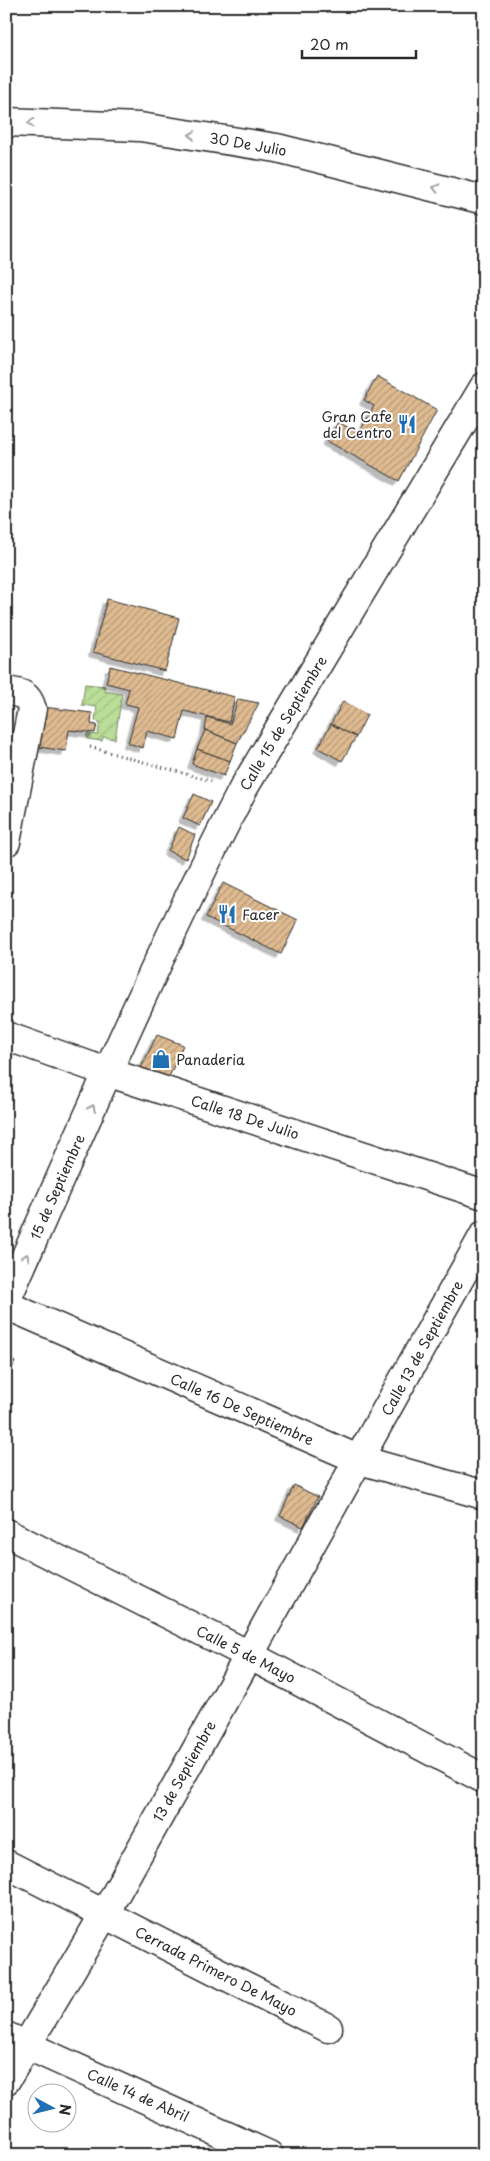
<svg xmlns="http://www.w3.org/2000/svg" width="490" height="2161" viewBox="0 0 490 2161" font-family="'Playpen Sans',sans-serif">
<defs>
<pattern id="garden-furrows" width="10" height="10" patternUnits="userSpaceOnUse" patternTransform="scale(1.25)"><rect width="10" height="10" fill="#bade98"/><path d="M-1 1l2-2M0 10L10 0M9 11l2-2" fill="none" stroke="#a0bf83"/></pattern>
<pattern id="building-hatch" width="6" height="6" patternUnits="userSpaceOnUse" patternTransform="scale(1.25)"><rect width="6" height="6" fill="#dfbb91"/><path d="M-1 1l2-2M0 6l6-6M5 7l2-2" fill="none" stroke="#b59877"/></pattern>
<filter id="shadow"><feDropShadow dx="-4.5" dy="4.5" stdDeviation="0" flood-color="#0004"/></filter>
</defs>
<rect width="100%" height="100%" fill="#fff"/>
<filter id="ink" filterUnits="userSpaceOnUse"><feTurbulence type="fractalNoise" baseFrequency=".02" numOctaves="2"/><feDisplacementMap in="SourceGraphic" scale="10" xChannelSelector="R" yChannelSelector="G"/><feConvolveMatrix kernelMatrix="1 2 1 2 8 2 1 2 1" color-interpolation-filters="sRGB"/></filter>
<g filter="url(#ink)">
<polygon fill="url(#garden-furrows)" stroke="#728462" points="85,684 105,686 104,691 122,694 115,739 103,737 102,741 87,739 87,734 98,735 100,722 95,721 97,707 82,705"/>
<g fill="url(#building-hatch)" stroke="#2b2b2b" filter="url(#shadow)">
<polygon points="377,376 437,410 399,481 327,441 338,422 359,433 374,406 364,400"/>
<polygon points="107,599 179,618 165,671 93,652"/>
<polygon points="110,666 235,697 229,722 184,711 177,739 147,731 143,748 128,743 138,707 125,704 129,689 106,683"/>
<polygon points="238,699 259,703 237,743 205,730 207,717 230,724"/>
<polygon points="343,701 367,715 356,737 331,724"/>
<polygon points="43,707 92,713 91,724 97,725 95,733 69,730 66,751 38,747"/>
<polygon points="331,724 356,737 342,761 318,748"/>
<polygon points="205,730 237,743 230,761 197,749"/>
<polygon points="197,749 230,761 224,776 192,764"/>
<polygon points="194,794 211,802 200,826 183,818"/>
<polygon points="179,827 195,835 186,859 168,851"/>
<polygon points="223,883 298,920 281,954 206,917"/>
<polygon points="157,1035 183,1045 166,1084 138,1074"/>
<polygon points="6,1358 15,1362 6,1382"/>
<polygon points="294,1485 318,1497 303,1527 280,1516"/>
</g>
<g fill="none" stroke-linecap="round" stroke-linejoin="round">
<g stroke="#2b2b2b" stroke-width="31">
<g id="street">
<path d="M 6,691 C 21,693 28,694 32,709 L 6,842"/>
<polyline points="6,1036 107,1072 484,1195"/>
<path d="M 6,1301 C 82,1129 157,956 243,789 L 484,387"/>
<polyline points="6,1533 249,1655 484,1779"/>
<polyline points="6,1864 328,2028"/>
<polyline points="6,2036 269,2155"/>
<polyline points="6,2080 105,1913 484,1235"/>
</g>
</g>
<g stroke="#2b2b2b" stroke-width="31">
<g id="secondary">
<polyline points="6,122 140,127 277,148 484,200"/>
<polyline points="6,1305 360,1460 484,1495"/>
</g>
</g>
<polyline stroke="#2b2b2b" stroke-width="3" stroke-dasharray="1 4" stroke-linecap="butt" points="90,747 211,781"/>
<use href="#street" stroke="#fff" stroke-width="28"/>
<use href="#secondary" stroke="#fff" stroke-width="28"/>
</g>
<defs><path id="oneway-chevron" d="M-2-3.5L2.5 0L-2 3.5" fill="none" stroke-width="1.6" stroke-linecap="round" stroke-linejoin="round" transform="scale(1.25)"/></defs>
<g stroke="#a0a0a0">
<use href="#oneway-chevron" transform="translate(31 123) rotate(-178)"/>
<use href="#oneway-chevron" transform="translate(192 135) rotate(-171)"/>
<use href="#oneway-chevron" transform="translate(436 188) rotate(-166)"/>
<use href="#oneway-chevron" transform="translate(92 1108) rotate(-66)"/>
<use href="#oneway-chevron" transform="translate(26 1257) rotate(-66)"/>
</g>
</g>
<defs>
<g id="restaurant-bare" transform="scale(1.5)"><path d="M-5-6h1v4h1v-4h1v4h1v-4h1v5L-1.5 .5V6h-2V.5L-5-1ZM5-6V6H3V1.5H1.5Q1.5-4 5-6Z" fill="#1f6fb2" stroke="#fff" stroke-width="2.5" paint-order="stroke"/></g>
<g id="shop-bare" transform="scale(1.5)"><path d="M-5-2.5h2.3a2.7 3.5 0 0 1 5.4 0H5L5.5 6h-11ZM-1.5-2.5h3a1.5 2.3 0 0 0-3 0Z" fill="#1f6fb2" stroke="#fff" stroke-width="2.5" paint-order="stroke"/></g>
</defs>
<g fill-rule="evenodd">
<use href="#restaurant-bare" x="407" y="424"/>
<use href="#restaurant-bare" x="227" y="914"/>
<use href="#shop-bare" x="161" y="1059"/>
</g>
<g text-anchor="middle" dominant-baseline="central" stroke-width="4" stroke-linejoin="round" paint-order="stroke">
<g font-size="14" fill="#2b2b2b" stroke="#fff">
<text transform="translate(248 144) rotate(10)">30 De Julio</text>
<text transform="translate(283 723) rotate(-59)">Calle 15 de Septiembre</text>
<text transform="translate(245 1117) rotate(18)">Calle 18 De Julio</text>
<text transform="translate(57 1187) rotate(-66)">15 de Septiembre</text>
<text transform="translate(422 1348) rotate(-61)">Calle 13 de Septiembre</text>
<text transform="translate(242 1409) rotate(24)">Calle 16 De Septiembre</text>
<text transform="translate(246 1654) rotate(27)">Calle 5 de Mayo</text>
<text transform="translate(184 1771) rotate(-61)">13 de Septiembre</text>
<text transform="translate(216 1971) rotate(27)">Cerrada Primero De Mayo</text>
<text transform="translate(138 2095) rotate(24)">Calle 14 de Abril</text>
</g>
<g font-size="14" fill="#2b2b2b" stroke="#fff" text-anchor="start">
<text x="392" y="416" text-anchor="end">Gran Cafe<tspan x="392" dy="16">del Centro</tspan></text>
<text x="242" y="914">Facer</text>
<text x="176" y="1059">Panaderia</text>
</g>
</g>
<rect width="490" height="2161" fill="none" stroke="#fff" stroke-width="25"/>
<rect x="12" y="12" width="465" height="2136" fill="none" stroke="#2b2b2b" stroke-width="2" filter="url(#ink)"/>
<g transform="translate(52 2108) rotate(97)"><circle r="24" fill="#ffffff" stroke="#aaaaaa"/>
<path d="M0-4L9 19L0 12L-9 19Z" fill="#1f6fb2"/>
<text y="-8" font-size="14" font-weight="bold" text-anchor="middle" fill="#2b2b2b">N</text>
</g>
<path d="M302 50v8h114v-8" fill="none" stroke="#2b2b2b" stroke-width="2.5"/>
<text x="310" y="50" font-size="15" fill="#2b2b2b" stroke="#ffffff" stroke-width="4" paint-order="stroke">20 m</text>
</svg>
